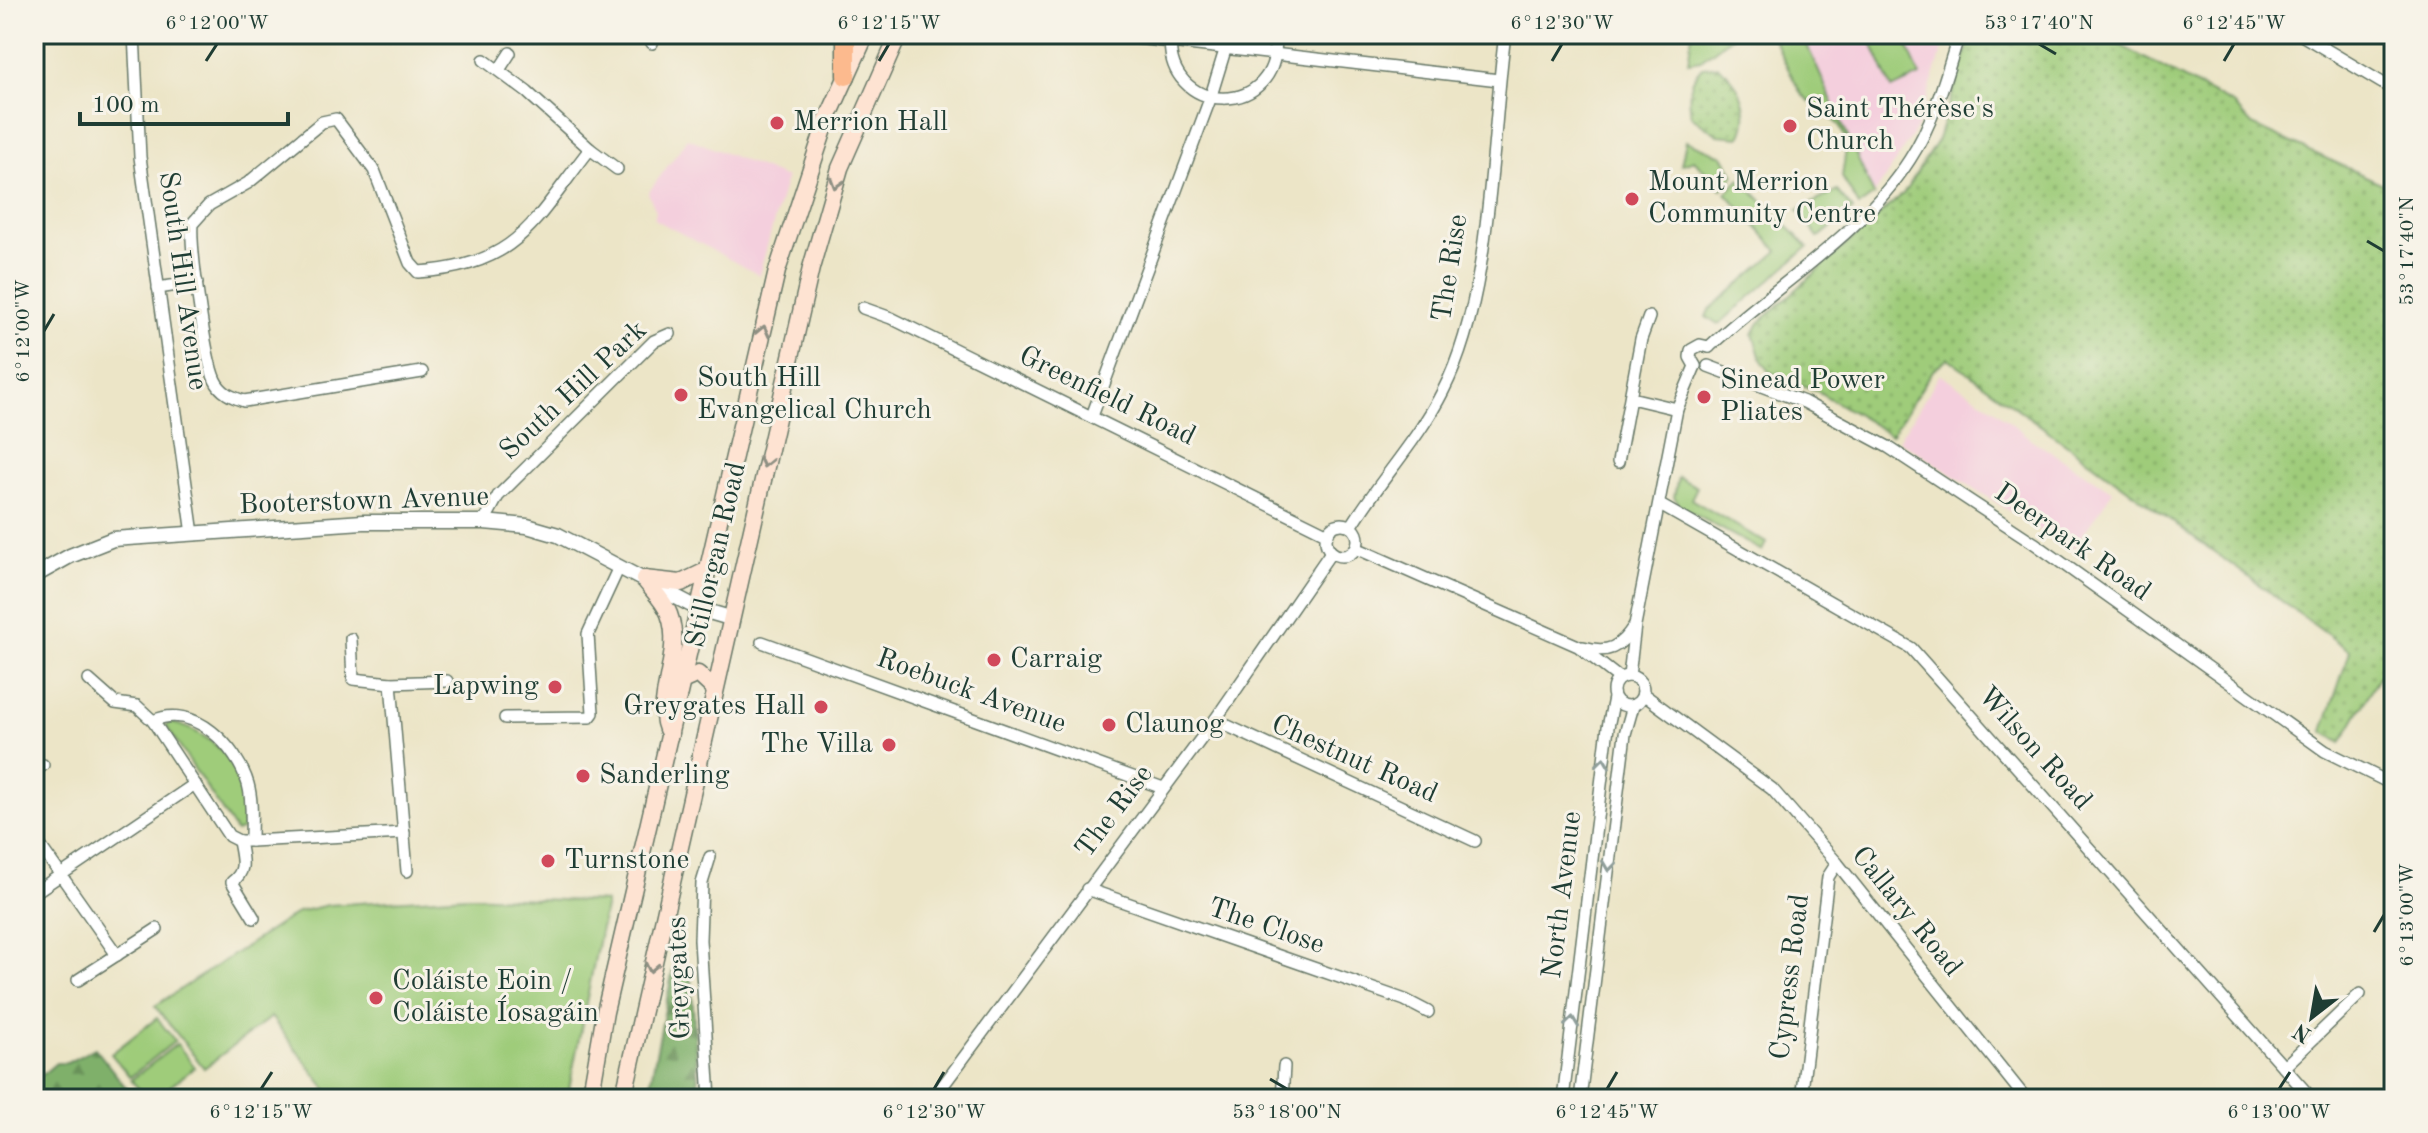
<svg xmlns="http://www.w3.org/2000/svg" width="2428" height="1133" viewBox="0 0 2428 1133" font-family="'Old Standard TT',serif">
<defs>
<pattern id="forest-firs" width="22" height="20" patternUnits="userSpaceOnUse" patternTransform="scale(2)"><rect width="22" height="20" fill="#7fb06a"/><path d="M5 1l3.5 6h-7zM16 11l3.5 6h-7z" fill="#679058"/></pattern>
<pattern id="park-dots" width="8" height="8" patternUnits="userSpaceOnUse" patternTransform="scale(2)"><rect width="8" height="8" fill="#9fcc7a"/><path d="M2 2h.1M6 6h.1" fill="none" stroke="#81a765" stroke-width="1.8" stroke-linecap="round"/></pattern>
</defs>
<rect width="100%" height="100%" fill="#f7f3e8"/>
<filter id="ink" filterUnits="userSpaceOnUse"><feTurbulence type="fractalNoise" baseFrequency=".0125" numOctaves="2"/><feDisplacementMap in="SourceGraphic" scale="16" xChannelSelector="R" yChannelSelector="G"/><feConvolveMatrix kernelMatrix="1 2 1 2 8 2 1 2 1" color-interpolation-filters="sRGB"/></filter>
<filter id="wash" filterUnits="userSpaceOnUse"><feTurbulence type="fractalNoise" baseFrequency=".006" numOctaves="4" result="noise"/><feDisplacementMap in="SourceGraphic" scale="32" xChannelSelector="R" yChannelSelector="G"/><feGaussianBlur stdDeviation="1.8" result="paint"/><feColorMatrix in="noise" values="0 0 0 0 0 0 0 0 0 0 0 0 0 0 0 0 0 1.4 0 .05"/><feComposite in="paint" operator="in"/></filter>
<g filter="url(#wash)">
<rect width="100%" height="100%" fill="#ece5c7"/>
<g fill="#f4cfdd">
<polygon points="1802,34 1948,34 1918,125 1874,195"/>
<polygon points="688,138 786,178 759,275 654,219 656,211 648,193"/>
<polygon points="1940,374 1990,406 2032,440 2113,491 2071,551 1899,440"/>
</g>
<g fill="#9fcc7a" stroke="#5f8457" stroke-width="2">
<polygon points="1692,34 1735,34 1701,60 1688,62"/>
<polygon points="1771,34 1802,34 1874,195 1859,206 1842,177 1847,142 1839,125 1801,94"/>
<polygon points="1894,34 1902,34 1920,76 1892,89 1872,43"/>
<polygon points="1686,141 1723,156 1735,175 1722,189 1694,160 1681,165"/>
<polygon points="1740,179 1808,247 1718,325 1706,317 1709,310 1778,251 1726,193"/>
<polygon points="1837,191 1853,210 1818,238 1798,210"/>
<polygon points="1678,477 1697,487 1691,499 1766,543 1762,551 1681,507 1674,497"/>
<path d="M 170,722 C 226,738 247,772 243,829 L 236,832 L 166,726 Z"/>
<polygon points="467,896 606,902 567,1099 334,1099 271,1017 204,1068 155,1006 298,912 328,905"/>
<polygon points="157,1018 175,1041 130,1077 111,1054"/>
<polygon points="177,1044 195,1067 154,1099 147,1099 131,1080"/>
</g>
<g fill="url(#forest-firs)" stroke="#4f764f" stroke-width="2">
<polygon points="673,969 691,976 699,1099 647,1099"/>
<polygon points="95,1048 135,1099 43,1099 35,1081 56,1063 67,1063"/>
</g>
<g fill="url(#park-dots)" stroke="#5f8457" stroke-width="2">
<polygon points="1972,34 2099,34 2234,105 2252,125 2394,189 2394,672 2384,668 2341,743 2323,731 2350,651 1948,358 1934,369 1891,435 1817,391 1770,372 1761,359 1753,334 1759,323 1904,193 1938,139"/>
<path d="M 1718,66 C 1740,81 1753,113 1740,137 L 1718,135 L 1691,116 C 1688,96 1688,82 1702,67 Z"/>
</g>
</g>
<g filter="url(#ink)">
<g fill="none" stroke-linecap="round" stroke-linejoin="round">
<g stroke="#677867" stroke-width="14">
<g id="minor">
<polyline points="134,34 140,157 193,534"/>
<polyline points="648,34 652,43"/>
<polyline points="1101,34 1499,80"/>
<path d="M 1171,34 C 1161,118 1285,121 1275,34"/>
<polyline points="2300,34 2394,90"/>
<polyline points="499,70 510,53"/>
<polyline points="590,149 617,169"/>
<polyline points="158,288 197,282"/>
<polyline points="863,308 891,318 1328,534"/>
<path d="M 1709,347 C 1775,285 1861,236 1910,159 C 1934,122 1946,76 1959,34"/>
<polyline points="1695,366 1690,357 1691,350 1700,345 1709,347"/>
<polyline points="1708,366 1804,402 1888,447 2034,543 2325,751 2394,785"/>
<path d="M 422,372 L 244,401 C 232,397 221,393 215,380 C 205,359 190,247 192,224 L 209,205 L 248,183 L 322,122 L 336,119 L 374,170 L 410,263 L 418,272 C 519,266 534,220 590,149 L 527,92 L 484,60"/>
<polyline points="1631,398 1677,409"/>
<polyline points="1092,416 1210,99 1230,34"/>
<polyline points="1618,462 1641,339 1649,317"/>
<polyline points="1660,505 1911,648 2312,1099"/>
<polyline points="484,522 498,496 654,341 670,334"/>
<circle cx="1342" cy="540" r="16"/>
<path d="M 1351,527 C 1379,481 1419,439 1443,391 C 1492,297 1491,141 1505,34"/>
<polyline points="1356,548 1578,646 1619,678"/>
<polyline points="351,639 353,679 391,683 447,681"/>
<polyline points="762,642 1163,788"/>
<path d="M 1583,647 C 1608,654 1620,648 1634,626"/>
<circle cx="1628" cy="691" r="15"/>
<polyline points="1629,676 1635,625 1677,409 1695,366"/>
<path d="M 89,680 L 115,703 L 137,706 L 153,721 C 194,702 237,747 248,784 C 253,802 251,822 251,841 L 239,841 C 242,859 247,871 232,882 L 254,918"/>
<polyline points="391,683 407,871"/>
<polyline points="1643,694 1772,789 1837,863 2026,1099"/>
<polyline points="505,718 590,717 593,713 588,634 619,567"/>
<polyline points="1215,720 1475,841"/>
<polyline points="153,721 229,836 239,841"/>
<polyline points="34,772 43,765"/>
<polyline points="34,837 117,955"/>
<polyline points="251,841 404,833"/>
<polyline points="1087,889 1405,1000 1428,1012"/>
<polyline points="34,893 195,784"/>
<polyline points="78,980 157,929"/>
<polyline points="2284,1067 2360,994"/>
<polyline points="710,1099 700,940 702,883 710,857"/>
<polyline points="933,1099 1215,720 1331,552"/>
<polyline points="1282,1099 1284,1066"/>
<polyline points="1563,1099 1608,727 1614,698"/>
<polyline points="1580,1099 1625,734 1633,706"/>
<polyline points="1801,1099 1828,877 1837,863"/>
</g>
</g>
<g stroke="#677867" stroke-width="17">
<polyline id="tertiary" points="34,576 70,556 113,539 363,522 484,522 527,526 558,535 699,609 730,618"/>
</g>
<g stroke="#677867" stroke-width="19">
<g id="secondary">
<path d="M 644,579 C 652,590 664,601 669,614 C 685,656 650,703 670,735"/>
<polyline points="644,579 681,583 708,570"/>
<polyline points="682,681 698,674 714,689"/>
<polyline points="590,1099 605,1012 777,271 827,120 866,34"/>
<polyline points="623,1099 811,268 840,168 899,34"/>
</g>
</g>
<g stroke="#677867" stroke-width="21">
<polyline id="trunk" points="846,76 846,34"/>
</g>
<use href="#minor" stroke="#fff" stroke-width="11"/>
<use href="#tertiary" stroke="#fff" stroke-width="14"/>
<use href="#secondary" stroke="#fee3d2" stroke-width="16"/>
<use href="#trunk" stroke="#fcba8e" stroke-width="18"/>
</g>
<defs><path id="oneway-chevron" d="M-2-3.5L2.5 0L-2 3.5" fill="none" stroke-width="1.6" stroke-linecap="round" stroke-linejoin="round" transform="scale(2)"/></defs>
<g stroke="#8e9083">
<use href="#oneway-chevron" transform="translate(836 183) rotate(107)"/>
<use href="#oneway-chevron" transform="translate(763 331) rotate(-77)"/>
<use href="#oneway-chevron" transform="translate(765 462) rotate(103)"/>
<use href="#oneway-chevron" transform="translate(651 967) rotate(102)"/>
</g>
<g stroke="#8f9e9a">
<use href="#oneway-chevron" transform="translate(1603 763) rotate(-83)"/>
<use href="#oneway-chevron" transform="translate(1609 866) rotate(97)"/>
<use href="#oneway-chevron" transform="translate(1572 1022) rotate(-83)"/>
</g>
</g>
<path fill="none" stroke="#1f3d34" stroke-width="3" d="M 2039,44 L 2056,54M 206,61 L 217,44M 879,61 L 889,44M 1552,61 L 1562,44M 2224,61 L 2234,44M 2367,241 L 2384,251M 44,331 L 54,314M 2374,932 L 2384,915M 1270,1079 L 1287,1089M 261,1089 L 272,1072M 934,1089 L 944,1072M 1607,1089 L 1617,1072M 2279,1089 L 2290,1072"/>
<g fill="#d1495b" stroke="#f7f3e8" stroke-width="3">
<circle cx="777" cy="123" r="8"/>
<circle cx="1790" cy="126" r="8"/>
<circle cx="1632" cy="199" r="8"/>
<circle cx="681" cy="395" r="8"/>
<circle cx="1704" cy="397" r="8"/>
<circle cx="994" cy="660" r="8"/>
<circle cx="555" cy="687" r="8"/>
<circle cx="821" cy="707" r="8"/>
<circle cx="1109" cy="725" r="8"/>
<circle cx="889" cy="745" r="8"/>
<circle cx="583" cy="776" r="8"/>
<circle cx="548" cy="861" r="8"/>
<circle cx="376" cy="998" r="8"/>
</g>
<g text-anchor="middle" dominant-baseline="central" stroke-width="6" stroke-linejoin="round" paint-order="stroke">
<g font-size="28" fill="#1f3d34" stroke="#f7f3e8" text-anchor="start">
<text x="1806" y="110">Saint Thérèse's<tspan x="1806" dy="32">Church</tspan></text>
<text x="793" y="123">Merrion Hall</text>
<text x="1648" y="183">Mount Merrion<tspan x="1648" dy="32">Community Centre</tspan></text>
<text x="697" y="379">South Hill<tspan x="697" dy="32">Evangelical Church</tspan></text>
<text x="1720" y="381">Sinead Power<tspan x="1720" dy="32">Pliates</tspan></text>
<text x="1010" y="660">Carraig</text>
<text x="539" y="687" text-anchor="end">Lapwing</text>
<text x="805" y="707" text-anchor="end">Greygates Hall</text>
<text x="1125" y="725">Claunog</text>
<text x="873" y="745" text-anchor="end">The Villa</text>
<text x="599" y="776">Sanderling</text>
<text x="564" y="861">Turnstone</text>
<text x="392" y="982">Coláiste Eoin /<tspan x="392" dy="32">Coláiste Íosagáin</tspan></text>
</g>
<g font-size="28" fill="#1f3d34" stroke="#f7f3e8">
<text transform="translate(1451 268) rotate(-81)">The Rise</text>
<text transform="translate(182 281) rotate(82)">South Hill Avenue</text>
<text transform="translate(574 391) rotate(-43)">South Hill Park</text>
<text transform="translate(1107 397) rotate(26)">Greenfield Road</text>
<text transform="translate(364 502) rotate(-2)">Booterstown Avenue</text>
<text transform="translate(2072 543) rotate(35)">Deerpark Road</text>
<text transform="translate(717 555) rotate(-77)">Stillorgan Road</text>
<text transform="translate(971 692) rotate(20)">Roebuck Avenue</text>
<text transform="translate(2034 749) rotate(48)">Wilson Road</text>
<text transform="translate(1354 760) rotate(24)">Chestnut Road</text>
<text transform="translate(1115 812) rotate(-53)">The Rise</text>
<text transform="translate(1563 895) rotate(-83)">North Avenue</text>
<text transform="translate(1906 912) rotate(51)">Callary Road</text>
<text transform="translate(1266 927) rotate(19)">The Close</text>
<text transform="translate(1791 977) rotate(-83)">Cypress Road</text>
<text transform="translate(680 978) rotate(-92)">Greygates</text>
</g>
</g>
<rect width="2428" height="1133" fill="none" stroke="#f7f3e8" stroke-width="88"/>
<g transform="translate(2312 1017) rotate(211)" stroke="#f7f3e8" stroke-width="6" paint-order="stroke">
<path d="M0-6L14 30L0 20L-14 30Z" fill="#1f3d34"/>
<text y="-12" font-size="22" font-weight="bold" text-anchor="middle" fill="#1f3d34">N</text>
</g>
<path d="M80 112v12h208v-12" fill="none" stroke="#1f3d34" stroke-width="4"/>
<text x="92" y="112" font-size="24" fill="#1f3d34" stroke="#f7f3e8" stroke-width="6" paint-order="stroke">100 m</text>
<rect x="44" y="44" width="2340" height="1045" fill="none" stroke="#1f3d34" stroke-width="3"/>
<g font-size="20" text-anchor="middle" fill="#1f3d34">
<text x="217" y="29">6°12'00"W</text>
<text x="889" y="29">6°12'15"W</text>
<text x="1562" y="29">6°12'30"W</text>
<text x="2039" y="29">53°17'40"N</text>
<text x="2234" y="29">6°12'45"W</text>
<text transform="translate(2406 251) rotate(-90)" y="7">53°17'40"N</text>
<text transform="translate(22 331) rotate(-90)" y="7">6°12'00"W</text>
<text transform="translate(2406 915) rotate(-90)" y="7">6°13'00"W</text>
<text x="261" y="1118">6°12'15"W</text>
<text x="934" y="1118">6°12'30"W</text>
<text x="1287" y="1118">53°18'00"N</text>
<text x="1607" y="1118">6°12'45"W</text>
<text x="2279" y="1118">6°13'00"W</text>
</g>
</svg>
